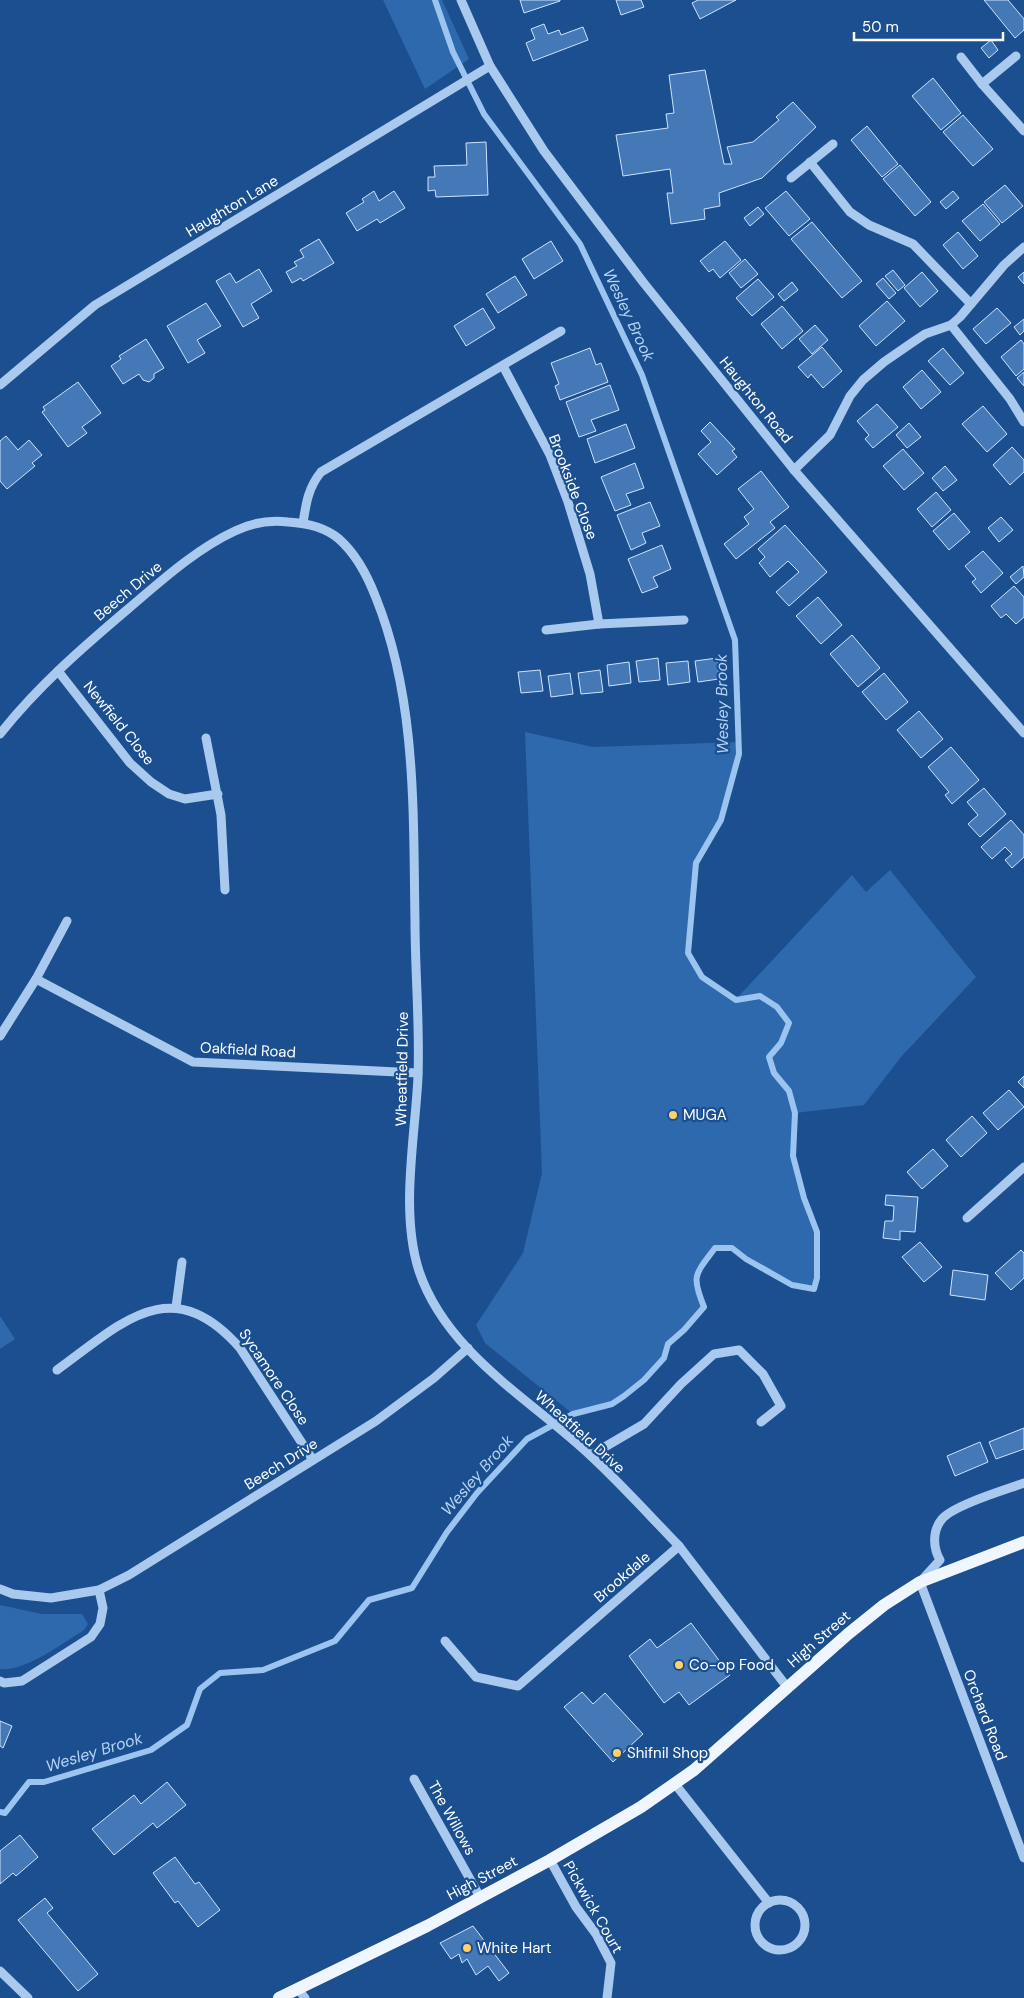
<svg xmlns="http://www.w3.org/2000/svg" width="1024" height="1998" viewBox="0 0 1024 1998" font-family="'DM Sans',sans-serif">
<rect width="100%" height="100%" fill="#1b4f8f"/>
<g fill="#2e69ad">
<polygon points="383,0 442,0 469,59 425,89"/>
<path d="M 525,732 L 593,747 L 739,742 L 730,789 L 721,820 L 696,863 L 688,953 L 702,977 L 735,1000 L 852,875 L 866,892 L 890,870 L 976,977 L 901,1057 L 864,1105 L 795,1113 L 793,1156 L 804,1198 L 817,1232 L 817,1278 L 814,1289 L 792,1285 L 746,1259 L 732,1248 L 715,1248 C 695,1275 691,1275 704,1307 L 684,1330 L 668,1344 L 664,1358 L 644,1380 L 612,1404 L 573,1414 L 485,1343 L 476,1325 L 523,1253 L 542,1173 Z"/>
<polygon points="0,1316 15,1339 0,1349"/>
<path d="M 0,1605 L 42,1614 L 82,1614 L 88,1624 L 84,1630 C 63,1643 25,1672 0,1669 Z"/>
</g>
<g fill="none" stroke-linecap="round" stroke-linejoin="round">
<path stroke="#9cc4f0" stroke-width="6" d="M 0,1812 L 5,1813 L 29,1782 L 44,1782 L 151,1750 L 187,1725 L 200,1689 L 220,1673 L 263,1670 L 335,1641 L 369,1600 L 412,1588 L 447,1532 L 477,1493 L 527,1439 L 573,1414 L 612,1404 L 624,1396 L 644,1380 L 664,1358 L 668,1344 L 684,1330 L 704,1307 C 691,1275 695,1275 715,1248 L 732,1248 L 746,1259 L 792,1285 L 814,1289 L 817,1278 L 817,1232 L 804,1198 L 793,1156 L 795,1113 L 789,1091 L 774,1073 L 769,1057 L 781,1043 L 789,1023 L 777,1007 L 760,996 L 736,1000 L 702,977 L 688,953 L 696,863 L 721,820 L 739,754 L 735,640 L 642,375 L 580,244 L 484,114 L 453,52 L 435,0"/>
</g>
<g fill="#4478b7" stroke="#cfe3fa">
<polygon points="520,0 560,0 560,1 524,13"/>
<polygon points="616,0 641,0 644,7 621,15"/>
<polygon points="698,0 736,0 700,19 692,3"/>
<polygon points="984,0 1008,0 1024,19 1024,30 1015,38"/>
<polygon points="544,24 548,34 559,30 561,35 583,27 588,40 533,61 526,43 535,39 531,29"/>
<polygon points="991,40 998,50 989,58 981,48"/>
<polygon points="705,70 724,164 732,164 727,147 753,142 779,120 776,117 793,102 816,127 762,178 719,193 720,206 704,209 705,219 671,224 667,193 673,193 670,169 623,176 616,135 668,128 666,114 674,113 669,75"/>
<polygon points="933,78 961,113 941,130 912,96"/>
<polygon points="963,115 993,149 973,166 943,132"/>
<polygon points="867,126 898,164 882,177 851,140"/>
<polygon points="486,142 488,195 436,197 435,190 428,191 428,177 435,177 434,166 467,165 466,143"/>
<polygon points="900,165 931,202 915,216 883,179"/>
<polygon points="1005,185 1023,206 1002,223 984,202"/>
<polygon points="374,191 379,201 394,191 405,208 380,223 377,219 357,231 346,213 364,202 362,199"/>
<polygon points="786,191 810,219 789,236 765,208"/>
<polygon points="953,191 959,198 946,209 940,202"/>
<polygon points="983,204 1000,224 980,241 962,221"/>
<polygon points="758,207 764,214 750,226 744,218"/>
<polygon points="812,222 862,281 842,298 791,239"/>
<polygon points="958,232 978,256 963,269 943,245"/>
<polygon points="319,239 334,263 303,281 301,278 292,283 286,272 297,266 294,262 304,257 300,250"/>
<polygon points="551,241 563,261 534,279 522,259"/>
<polygon points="725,241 741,260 720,278 713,269 709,272 700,261"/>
<polygon points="745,259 758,274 741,288 729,273"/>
<polygon points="259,269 272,291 251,304 259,318 243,327 216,281 230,273 236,283"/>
<polygon points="893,270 905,285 898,291 885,276"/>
<polygon points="922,272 938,291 920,307 904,288"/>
<polygon points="1024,272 1024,284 1018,277"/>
<polygon points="515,276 527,295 498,313 486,294"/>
<polygon points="883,278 896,293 889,299 876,284"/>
<polygon points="758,279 774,297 752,316 736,298"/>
<polygon points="792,282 798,290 784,301 778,294"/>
<polygon points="887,301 905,321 876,346 859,326"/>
<polygon points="206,303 221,326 197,340 205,353 188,363 167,326"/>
<polygon points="782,306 803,331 782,349 761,324"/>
<polygon points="483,308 495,328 466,346 454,326"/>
<polygon points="997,308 1011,323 986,344 973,329"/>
<polygon points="1024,319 1024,331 1020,335 1014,327"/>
<polygon points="815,325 828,340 812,354 799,339"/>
<polygon points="146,339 164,368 154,374 154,378 149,382 143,380 139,374 123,384 111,366 121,359 119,356"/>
<polygon points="1021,340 1024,344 1024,369 1016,376 1001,357"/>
<polygon points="822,347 842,371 823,388 811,374 808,378 798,367"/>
<polygon points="590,348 596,365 601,363 608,382 560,400 555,386 559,384 551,363"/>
<polygon points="943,348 964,373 950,385 928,361"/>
<polygon points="922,370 941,392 921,409 903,387"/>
<polygon points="1024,372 1024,386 1017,378"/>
<polygon points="78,382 101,413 82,427 87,433 68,447 42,412 45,410 43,407"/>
<polygon points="610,385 619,410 591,420 596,431 579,437 566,402"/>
<polygon points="877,404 898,427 873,448 865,439 869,435 857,421"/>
<polygon points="983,406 1007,434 987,452 962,424"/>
<polygon points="710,422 735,449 732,451 737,457 717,475 698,454 711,442 701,431"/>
<polygon points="909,423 921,437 907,448 896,435"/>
<polygon points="626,424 635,448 595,463 587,439"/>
<polygon points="6,436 18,450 29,440 42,455 32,463 35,466 7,489 0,481 0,441"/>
<polygon points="1012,447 1024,460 1024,472 1010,485 993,465"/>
<polygon points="903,449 924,473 904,490 883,466"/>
<polygon points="635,463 644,488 626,494 631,505 615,511 601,477"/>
<polygon points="945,466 957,480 943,491 932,478"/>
<polygon points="761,471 789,507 770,522 775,528 736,559 724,544 749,524 744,517 754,509 738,489"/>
<polygon points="936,492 951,510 932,527 917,509"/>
<polygon points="650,502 660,526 642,533 646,543 631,550 617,515"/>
<polygon points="954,513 970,532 949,550 933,531"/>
<polygon points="1001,517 1013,530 999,542 988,528"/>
<polygon points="785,525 827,572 789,606 776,592 799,572 788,561 770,577 759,563 765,557 758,549"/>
<polygon points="662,545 671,569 653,577 658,587 642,593 628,559"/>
<polygon points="983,551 1003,573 981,593 972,582 976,579 965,566"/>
<polygon points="1023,566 1024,577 1016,584 1010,577"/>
<polygon points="1014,586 1024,597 1024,617 1016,624 1006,614 1001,618 991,606"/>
<polygon points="818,597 842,625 821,644 796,616"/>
<polygon points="852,635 880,668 858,687 830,654"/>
<polygon points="658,658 660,680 639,682 636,661"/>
<polygon points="717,658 719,679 698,682 695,661"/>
<polygon points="688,661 690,682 668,685 666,663"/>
<polygon points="629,662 631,683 609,686 607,665"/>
<polygon points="540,670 543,691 521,693 518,672"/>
<polygon points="600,670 603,692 581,694 578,673"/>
<polygon points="570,673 573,694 551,697 548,676"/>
<polygon points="884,673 908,702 886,720 862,692"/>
<polygon points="919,711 943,739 921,758 897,730"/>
<polygon points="951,747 979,780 952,804 945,795 949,792 928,767"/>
<polygon points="984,788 1006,814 980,837 968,824 978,815 967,802"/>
<polygon points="1011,820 1024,835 1024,857 1012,868 1005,860 1012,854 1005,847 992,859 981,847"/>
<polygon points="1024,1076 1024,1088 1018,1082"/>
<polygon points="1009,1090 1024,1107 998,1130 983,1113"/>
<polygon points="972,1116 987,1133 961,1157 946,1140"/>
<polygon points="933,1149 948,1166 922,1189 907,1172"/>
<polygon points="886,1195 918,1197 915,1232 900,1231 900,1240 883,1238 885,1221 893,1221 894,1206 885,1205"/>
<polygon points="920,1242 942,1267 924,1282 902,1257"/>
<polygon points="1021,1250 1024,1253 1024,1278 1011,1290 995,1273"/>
<polygon points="953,1270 988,1275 985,1300 950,1295"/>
<polygon points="1024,1428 1024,1449 996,1459 989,1442"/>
<polygon points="980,1442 988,1462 955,1476 947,1456"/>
<polygon points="691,1623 730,1675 689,1705 679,1692 664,1703 629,1656 650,1639 657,1648"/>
<polygon points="582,1692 593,1704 605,1693 643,1734 613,1762 564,1707"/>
<polygon points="0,1721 12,1726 3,1748 0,1746"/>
<polygon points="167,1782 186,1805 157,1828 153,1823 114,1855 92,1829 134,1795 141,1804"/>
<polygon points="20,1835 38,1857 16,1876 13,1873 0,1884 0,1851"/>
<polygon points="175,1857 195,1884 199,1882 220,1910 198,1927 178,1901 175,1903 153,1873"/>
<polygon points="45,1898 53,1908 47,1913 98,1974 78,1991 18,1920"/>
<polygon points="473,1926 509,1973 499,1981 488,1966 476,1975 467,1959 462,1963 459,1954 451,1959 440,1943"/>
</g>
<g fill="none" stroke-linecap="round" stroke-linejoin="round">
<g stroke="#a9c9ee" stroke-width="9">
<polyline points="461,0 490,66 544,151 643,282 794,470 1024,733"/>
<polyline points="961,57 982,84 1016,56"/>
<polyline points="982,84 1024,131"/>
<polyline points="810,162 850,212 869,225 913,244 971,304"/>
<polyline points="791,178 833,144"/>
<polyline points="951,325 1010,399 1024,422"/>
<polyline points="503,366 550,455 568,502 590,574 599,624"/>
<polyline points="0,385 95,305 490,66"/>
<polyline points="794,470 830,435 850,396 863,380 884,362 913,342 925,334 951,325 960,317 1004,265 1024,247"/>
<path d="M 303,523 C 306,504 308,488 321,472 L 561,331"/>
<polyline points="546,630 599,624 684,620"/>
<polyline points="58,671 130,763 151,782 169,794 185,799 218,794"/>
<path d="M 0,734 C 37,687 83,647 128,609 C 161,581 196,549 235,531 C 251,523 270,520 288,522 C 306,523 325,527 339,539 C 356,554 368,577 376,598 C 417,700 413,813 415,921 C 415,973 420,1025 418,1077 C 415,1138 400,1212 419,1271 C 447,1354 532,1400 592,1457 C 622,1485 650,1516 679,1546"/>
<polyline points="206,738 221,815 225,890"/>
<polyline points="36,979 193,1062 418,1073"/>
<polyline points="0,1036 36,979 67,921"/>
<polyline points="967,1218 1024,1167"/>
<polyline points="176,1307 182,1262"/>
<path d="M 57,1370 C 122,1323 171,1270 240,1348 L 313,1460"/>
<polyline points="591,1455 644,1424 681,1384 714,1354 739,1350 763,1374 781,1406 761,1422"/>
<path d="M 1024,1483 C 1005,1490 954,1505 942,1519 C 932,1531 933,1548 940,1560 L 920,1582 L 1024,1858"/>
<polyline points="0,1589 13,1594 51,1598 99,1590 129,1575 376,1421 434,1378 468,1348"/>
<polyline points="445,1641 476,1677 518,1686 679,1546 787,1687"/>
<polyline points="0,1681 4,1683 22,1681 91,1637 100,1624 103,1608 99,1590"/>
<polyline points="414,1779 480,1897"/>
<polyline points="675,1784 769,1903"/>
<polyline points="550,1860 576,1907 596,1934 611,1963 607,1998"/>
<circle cx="780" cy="1925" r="25"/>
<polyline points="0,1971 28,1998"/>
<polyline points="298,1989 305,1998"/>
</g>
<polyline stroke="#f0f6ff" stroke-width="12" points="279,1998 427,1926 550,1860 641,1807 694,1770 848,1634 884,1605 920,1582 1024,1542"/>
</g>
<g fill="#ffd166" stroke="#1b4f8f" stroke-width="2">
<circle cx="673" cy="1115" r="5"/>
<circle cx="679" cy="1665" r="5"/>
<circle cx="617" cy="1753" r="5"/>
<circle cx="467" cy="1948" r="5"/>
</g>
<g text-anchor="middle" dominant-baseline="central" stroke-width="4.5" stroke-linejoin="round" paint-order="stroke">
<g font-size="15" fill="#fff" stroke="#1b4f8f">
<text transform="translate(232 206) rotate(-31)">Haughton Lane</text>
<text transform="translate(756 400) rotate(51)">Haughton Road</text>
<text transform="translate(573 487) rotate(69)">Brookside Close</text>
<text transform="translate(128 591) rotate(-40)">Beech Drive</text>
<text transform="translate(119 723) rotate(51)">Newfield Close</text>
<text transform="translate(248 1050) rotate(3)">Oakfield Road</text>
<text transform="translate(402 1069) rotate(-89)">Wheatfield Drive</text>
<text transform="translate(274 1377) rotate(56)">Sycamore Close</text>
<text transform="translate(580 1432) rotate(42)">Wheatfield Drive</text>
<text transform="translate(281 1464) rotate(-32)">Beech Drive</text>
<text transform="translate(622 1577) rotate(-41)">Brookdale</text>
<text transform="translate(819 1639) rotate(-41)">High Street</text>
<text transform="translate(985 1715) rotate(69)">Orchard Road</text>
<text transform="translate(452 1818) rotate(61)">The Willows</text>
<text transform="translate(482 1878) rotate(-28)">High Street</text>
<text transform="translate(593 1907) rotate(60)">Pickwick Court</text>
</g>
<g font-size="15" fill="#fff" stroke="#1b4f8f" text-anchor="start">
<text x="683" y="1115">MUGA</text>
<text x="689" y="1665">Co-op Food</text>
<text x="627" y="1753">Shifnil Shop</text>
<text x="477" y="1948">White Hart</text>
</g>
<g font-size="16" font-style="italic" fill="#b5d3f5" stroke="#1b4f8f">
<text transform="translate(629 315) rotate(65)">Wesley Brook</text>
<text transform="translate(722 704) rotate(-91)">Wesley Brook</text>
<text transform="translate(477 1475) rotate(-49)">Wesley Brook</text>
<text transform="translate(94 1752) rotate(-17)">Wesley Brook</text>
</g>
</g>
<path d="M854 32v8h149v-8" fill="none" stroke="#ffffff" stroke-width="2.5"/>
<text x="862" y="32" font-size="15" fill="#ffffff" stroke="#1b4f8f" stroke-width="4" paint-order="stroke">50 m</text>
</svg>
